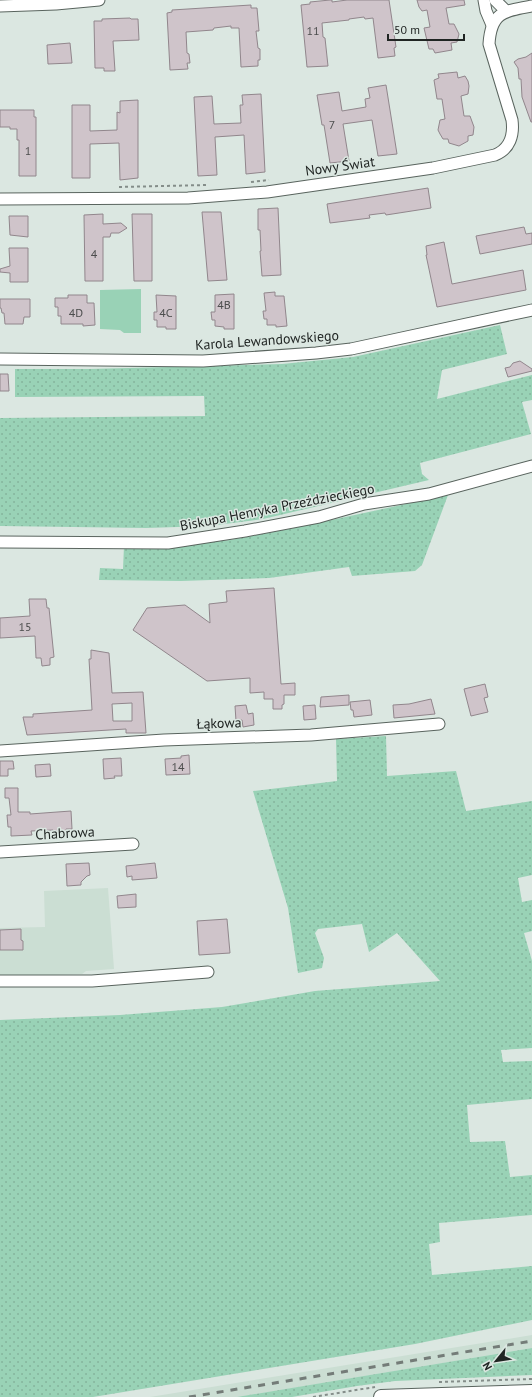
<svg xmlns="http://www.w3.org/2000/svg" width="532" height="1397" viewBox="0 0 532 1397" font-family="'PT Sans',sans-serif">
<defs>
<pattern id="grass-dots" width="8" height="8" patternUnits="userSpaceOnUse"><rect width="8" height="8" fill="#99d2b6"/><path d="M2 2h.1M6 6h.1" fill="none" stroke="#84b49c" stroke-width="1.8" stroke-linecap="round"/></pattern>
</defs>
<rect width="100%" height="100%" fill="#dbe7e1"/>
<g fill="#cbded3">
<polygon points="108,888 114,969 86,971 82,974 0,977 0,928 45,927 44,891"/>
<polygon points="532,1335 532,1348 287,1389 237,1397 150,1397"/>
</g>
<g fill="url(#grass-dots)">
<polygon points="500,325 507,354 442,370 437,399 532,375 532,400 522,402 531,434 420,463 422,474 429,480 263,519 209,526 146,528 0,526 0,418 205,416 204,396 15,397 15,369 89,369 282,364 353,357"/>
<polygon points="448,495 422,565 415,571 352,576 349,567 269,578 181,581 99,580 100,568 123,569 124,546 178,546 230,540 294,528"/>
<polygon points="386,736 387,776 456,771 466,811 532,801 532,875 518,878 522,902 532,900 532,931 524,933 532,961 532,1048 501,1050 503,1062 532,1061 532,1099 467,1105 470,1142 505,1141 510,1177 532,1175 532,1215 439,1223 440,1242 429,1244 432,1275 532,1266 532,1320 415,1344 93,1397 0,1397 0,1020 120,1015 222,1007 315,991 440,981 397,933 369,952 362,924 318,929 315,933 324,958 322,968 298,973 288,908 253,791 337,781 336,739"/>
<polygon points="532,1348 532,1375 395,1381 357,1386 292,1397 237,1397"/>
</g>
<polygon fill="#99d2b6" points="141,289 141,333 124,333 120,330 100,329 100,290"/>
<g fill="#cfc4ca" stroke="#91868c" fill-rule="evenodd">
<polygon points="330,0 332,0 332,2 347,0 389,0 396,47 394,48 395,56 378,58 373,18 365,19 364,17 349,19 349,20 322,23 323,37 325,38 328,66 307,67 301,5 310,4 310,2"/>
<polygon points="417,0 464,0 465,5 446,8 449,24 454,24 459,34 457,42 451,43 452,50 435,53 433,49 429,49 424,28 430,27 427,10 422,11 419,7"/>
<polygon points="251,5 251,8 257,8 259,31 256,31 258,48 260,49 260,60 258,60 258,66 241,67 239,28 231,28 231,26 214,28 213,30 186,32 187,53 189,54 190,63 187,63 188,69 170,70 167,13 172,12 172,10"/>
<polygon points="130,18 131,19 138,19 139,40 113,41 115,71 104,71 104,68 95,68 94,21 102,21 102,19"/>
<polygon points="70,43 72,63 48,64 47,45"/>
<polygon points="532,53 532,122 531,122 522,97 521,79 519,79 518,68 514,62 518,59 526,57"/>
<polygon points="457,72 458,78 465,76 468,81 469,86 468,94 461,96 464,116 470,116 474,127 473,135 468,136 468,141 459,146 449,143 448,139 443,139 440,134 438,130 440,120 445,119 442,99 437,99 434,80 439,78 438,74"/>
<polygon points="386,85 397,154 378,156 372,120 343,124 349,161 330,163 324,125 322,125 317,95 339,92 342,111 366,107 365,99 370,98 368,88"/>
<polygon points="261,94 265,172 246,174 244,135 215,137 217,175 198,176 194,97 212,96 214,124 241,123 240,105 243,105 242,95"/>
<polygon points="138,100 138,178 120,180 119,143 90,144 90,178 72,178 72,105 90,105 90,131 117,130 117,112 120,113 120,101"/>
<polygon points="0,110 34,110 34,117 36,117 36,176 19,176 19,140 17,140 17,129 10,129 10,127 0,127"/>
<polygon points="428,188 431,208 386,215 385,213 369,215 370,218 330,223 327,204"/>
<polygon points="278,208 281,275 262,276 260,251 261,251 260,230 258,230 258,209"/>
<polygon points="202,212 221,212 227,280 208,281"/>
<polygon points="103,214 103,224 121,223 127,228 119,233 111,233 110,237 103,237 103,281 85,281 84,215"/>
<polygon points="132,214 152,214 152,281 134,281"/>
<polygon points="9,216 28,216 28,237 10,235"/>
<polygon points="524,227 526,234 532,233 532,244 480,254 476,236"/>
<polygon points="444,242 452,284 523,270 526,290 437,307 426,255 427,255 426,246"/>
<polygon points="9,248 28,248 28,282 10,282 10,273 0,272 0,269 10,266"/>
<polygon points="275,292 275,296 284,296 287,326 276,327 276,325 267,325 267,319 264,319 263,311 266,311 264,293"/>
<polygon points="234,294 234,329 224,329 224,327 215,326 215,320 212,320 211,312 215,312 215,295"/>
<polygon points="68,295 87,295 87,303 94,303 95,325 83,326 83,324 61,324 61,316 58,316 58,307 55,307 55,298 68,298"/>
<polygon points="156,295 176,296 176,329 166,329 166,327 157,327 157,320 154,320 154,312 157,312"/>
<polygon points="0,299 30,299 30,317 24,317 23,324 5,324 4,313 2,313 1,308 0,308"/>
<polygon points="520,361 532,369 532,371 508,377 505,368 510,367 513,363"/>
<polygon points="0,374 8,374 9,391 0,391"/>
<polygon points="274,588 281,684 295,683 295,695 284,695 284,704 282,705 282,709 273,709 273,699 264,699 264,692 250,693 250,678 207,681 133,630 147,608 185,605 210,623 209,604 227,602 226,591"/>
<polygon points="29,599 46,599 47,608 49,608 54,657 50,658 50,665 42,666 41,658 36,658 35,636 0,638 0,618 30,616"/>
<path d="M 91,650 L 109,653 L 112,693 L 143,692 L 146,733 L 126,733 L 126,729 L 27,735 L 23,717 L 33,717 L 33,714 L 92,710 L 89,659 L 91,659 ZM 132,703 L 132,721 L 113,721 L 112,704 Z"/>
<polygon points="485,684 488,697 484,698 488,712 471,716 464,689"/>
<polygon points="349,695 349,705 320,707 321,697"/>
<polygon points="431,699 435,714 394,718 393,705 409,704"/>
<polygon points="370,700 372,715 354,717 353,710 351,710 350,702"/>
<polygon points="246,705 248,714 253,713 254,725 243,727 242,720 236,721 235,706"/>
<polygon points="315,705 316,719 304,720 303,706"/>
<polygon points="189,755 190,774 166,775 165,759 181,758 181,756"/>
<polygon points="121,758 122,776 114,776 115,778 104,779 103,759"/>
<polygon points="0,761 13,761 14,769 8,769 8,776 0,776"/>
<polygon points="50,764 51,776 36,777 35,765"/>
<polygon points="5,788 18,788 18,812 30,812 30,814 71,811 72,829 66,829 66,833 53,833 53,830 31,831 32,835 11,836 11,827 8,827 7,815 11,815 9,798 5,798"/>
<polygon points="89,863 90,875 87,876 81,882 81,885 67,886 66,864"/>
<polygon points="155,863 157,878 132,880 132,876 127,877 126,866"/>
<polygon points="136,894 136,907 118,908 117,896"/>
<polygon points="227,919 230,953 199,955 197,921"/>
<polygon points="21,929 21,940 23,941 23,950 0,950 0,930"/>
</g>
<g fill="none" stroke-linecap="round" stroke-linejoin="round">
<g stroke="#59645e" stroke-width="13">
<g id="minor">
<polyline points="484,0 486,11 492,25"/>
<polyline points="495,0 506,11"/>
<polyline points="0,6 56,4 99,0"/>
<path d="M 0,199 L 188,198 L 267,192 L 433,168 L 495,155 C 510,149 514,135 512,120 L 489,44 C 491,12 504,11 532,6"/>
<polyline points="0,359 203,361 316,353 351,349 532,310"/>
<polyline points="0,542 168,543 245,531 319,517 364,504 429,494 532,466"/>
<polyline points="0,751 164,740 311,735 439,724"/>
<polyline points="0,852 133,844"/>
<polyline points="0,981 92,981 208,972"/>
</g>
</g>
<g stroke="#59645e" stroke-width="16">
<polyline id="major" points="381,1397 532,1392"/>
</g>
<g stroke="#848d89" stroke-width="2" stroke-dasharray="3 3" stroke-linecap="butt">
<polyline points="251,182 269,180"/>
<polyline points="119,187 207,185"/>
<polyline points="439,1382 532,1379"/>
<polyline points="313,1397 375,1387"/>
</g>
<use href="#minor" stroke="#fff" stroke-width="11"/>
<use href="#major" stroke="#fff" stroke-width="14"/>
<polyline stroke="#747c78" stroke-width="3" stroke-dasharray="7 7" stroke-linecap="butt" points="189,1397 532,1341"/>
</g>
<g text-anchor="middle" dominant-baseline="central" stroke-width="3" stroke-linejoin="round" paint-order="stroke">
<g font-size="12" fill="#4c4d4d">
<text x="313" y="30">11</text>
<text x="332" y="124">7</text>
<text x="28" y="150">1</text>
<text x="94" y="253">4</text>
<text x="224" y="304">4B</text>
<text x="76" y="312">4D</text>
<text x="166" y="312">4C</text>
<text x="25" y="626">15</text>
<text x="178" y="766">14</text>
</g>
<g font-size="14" fill="#202523" stroke="#dbe7e1">
<text transform="translate(340 166) rotate(-8)">Nowy Świat</text>
<text transform="translate(267 340) rotate(-4)">Karola Lewandowskiego</text>
<text transform="translate(277 507) rotate(-11)">Biskupa Henryka Przeździeckiego</text>
<text transform="translate(219 723) rotate(-2)">Łąkowa</text>
<text transform="translate(65 833) rotate(-3)">Chabrowa</text>
</g>
</g>
<g transform="translate(496 1361) rotate(240)" stroke="#dbe7e1" stroke-width="3" paint-order="stroke">
<path d="M0-3L7 15L0 10L-7 15Z" fill="#202523"/>
<text y="-6" font-size="11" font-weight="bold" text-anchor="middle" fill="#202523">N</text>
</g>
<path d="M388 34v6h76v-6" fill="none" stroke="#202523" stroke-width="2"/>
<text x="394" y="34" font-size="12" fill="#202523" stroke="#dbe7e1" stroke-width="3" paint-order="stroke">50 m</text>
</svg>
